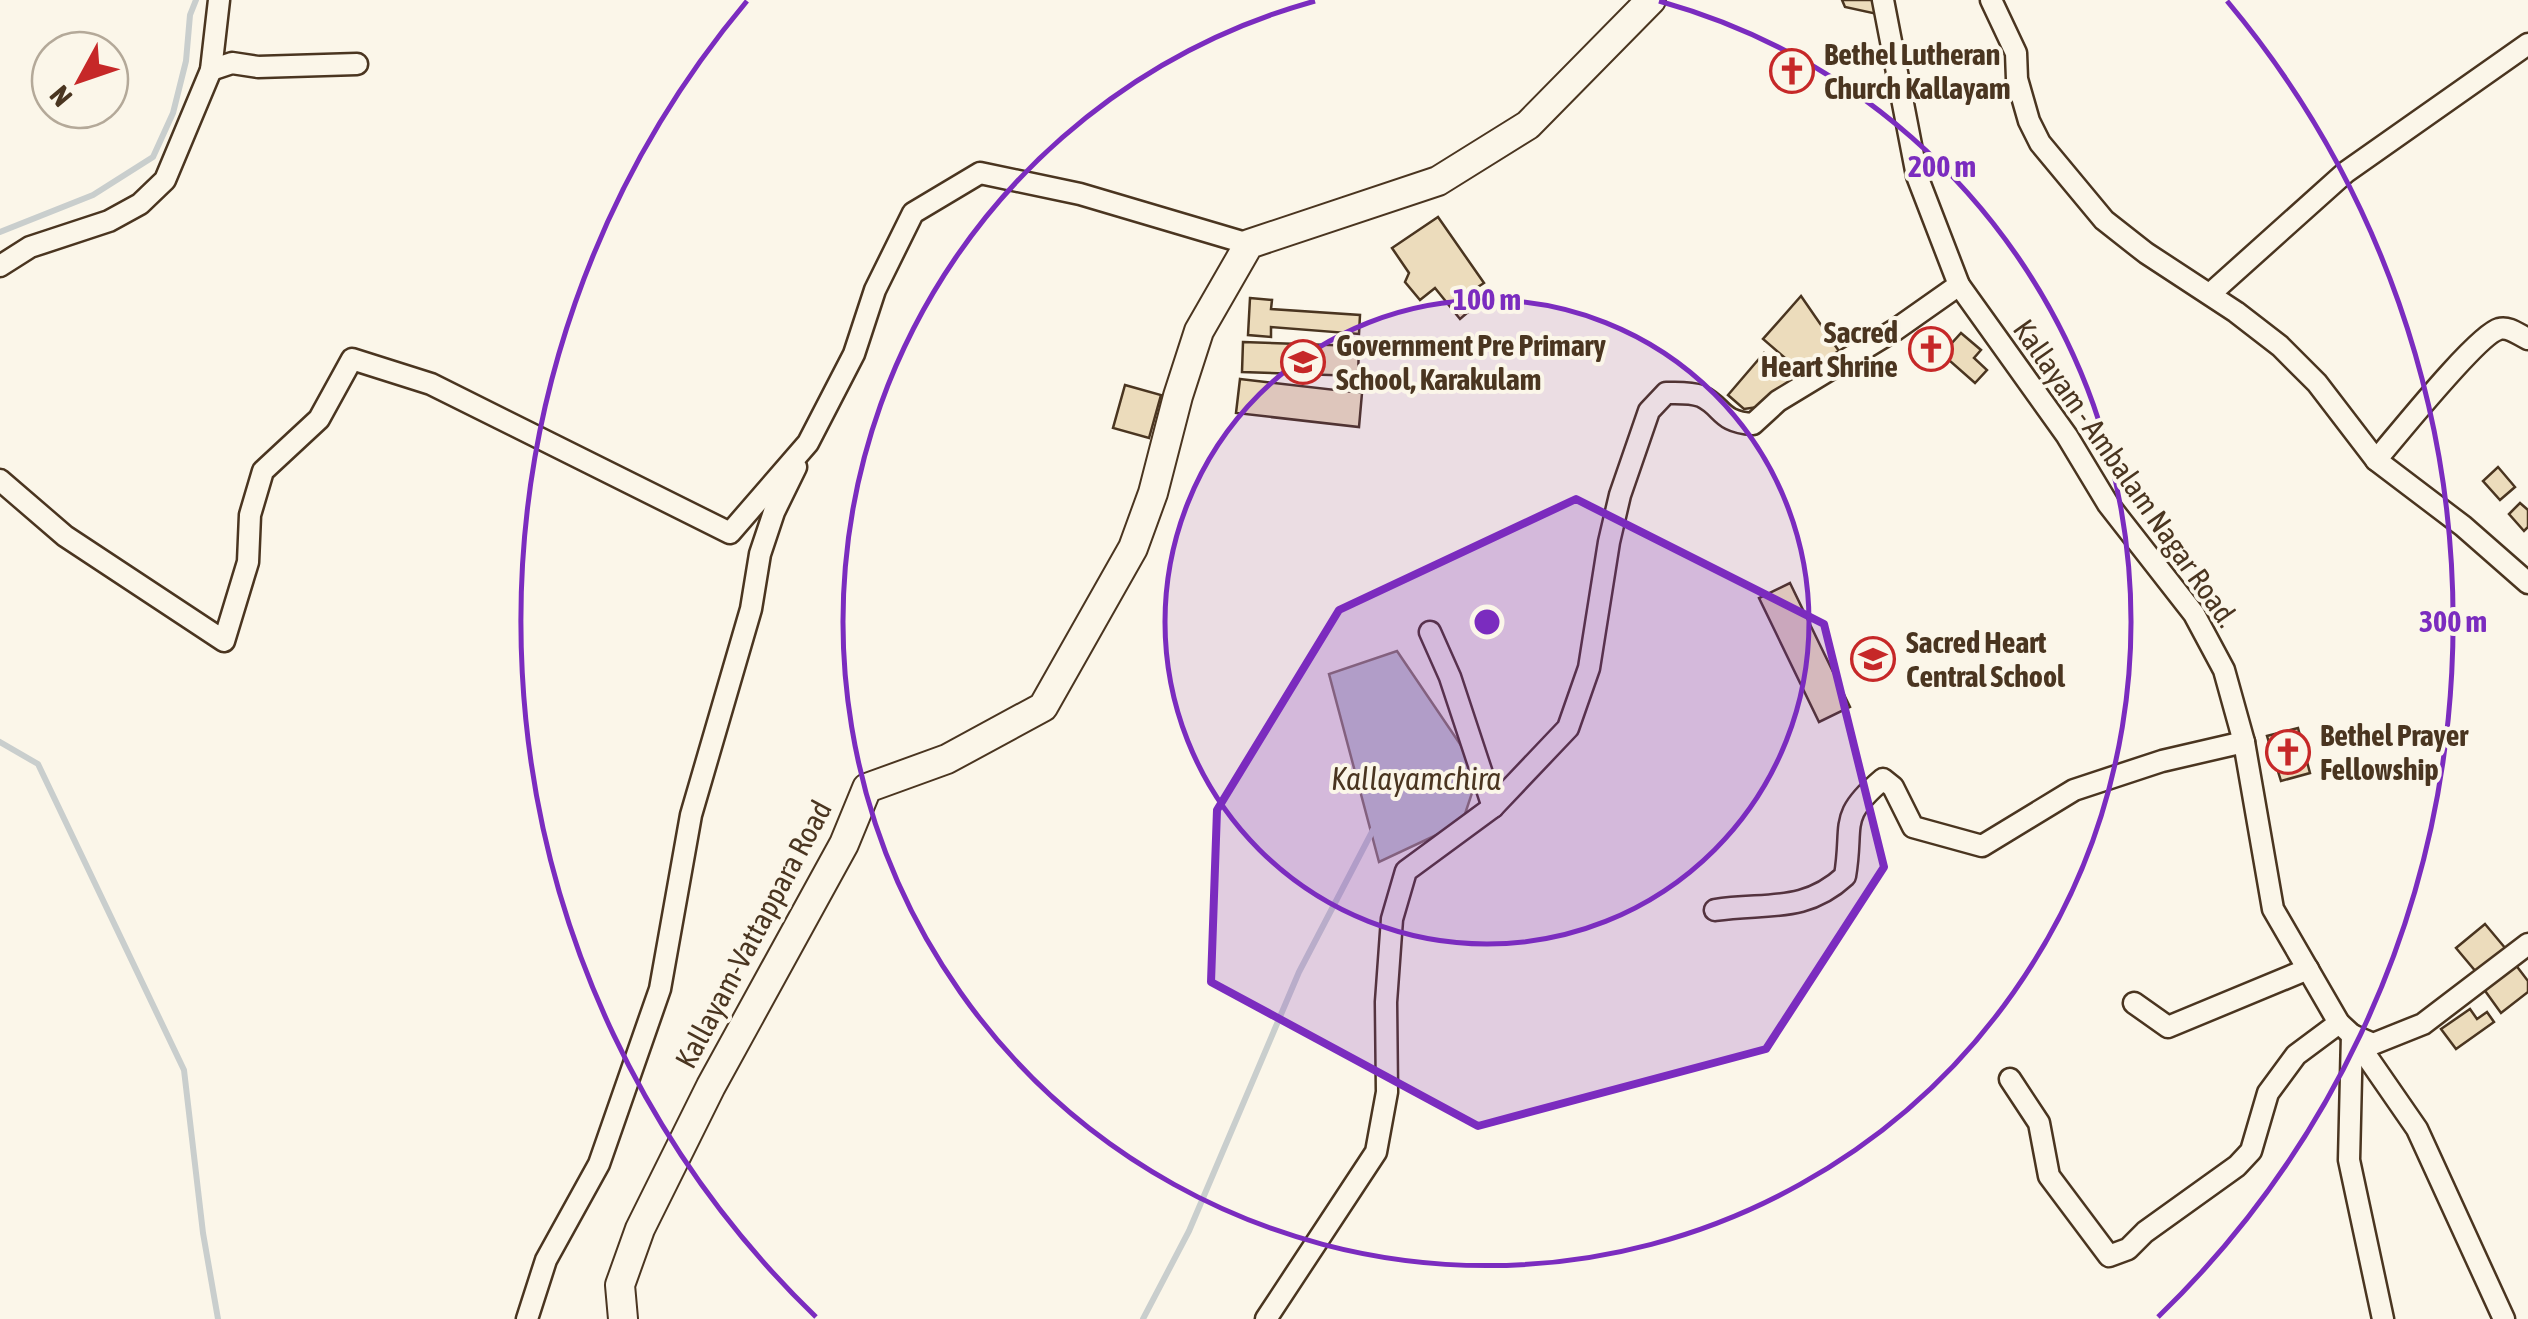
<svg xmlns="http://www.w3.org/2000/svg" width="2528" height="1319" viewBox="0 0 2528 1319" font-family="'Asap Condensed',sans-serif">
<rect width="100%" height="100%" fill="#fbf6e9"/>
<polygon fill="#c9cecd" stroke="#887966" stroke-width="2.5" points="1397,651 1479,772 1462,823 1379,862 1329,674"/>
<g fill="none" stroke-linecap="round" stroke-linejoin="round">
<g stroke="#c9cecd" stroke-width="6">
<polyline points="0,232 93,195 153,157 173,113 186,61 190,15 196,0"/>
<polyline points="0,742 38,764 184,1070 203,1233 218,1319"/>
<polyline points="1143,1319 1189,1231 1299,972 1373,830"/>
</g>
</g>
<g fill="#ecdcbc" stroke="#4a3520" stroke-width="2.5">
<polygon points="1842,0 1875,0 1877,14 1845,7"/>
<polygon points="1438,217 1484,283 1461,298 1474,307 1460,319 1435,288 1420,300 1405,282 1409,273 1392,248"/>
<polygon points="1801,296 1841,354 1765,406 1744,409 1728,395 1764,353 1779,366 1785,358 1763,339"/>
<polygon points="1250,298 1272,300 1271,309 1360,315 1359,334 1271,327 1271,337 1248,335"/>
<polygon points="1935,331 1948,347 1926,364 1914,350"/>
<polygon points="1961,333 1981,350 1974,358 1987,370 1975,383 1942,354"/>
<polygon points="1243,342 1359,346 1358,376 1242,372"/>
<polygon points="1240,379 1362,393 1359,427 1236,413"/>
<polygon points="1125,385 1161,395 1149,438 1113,428"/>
<polygon points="2498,467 2515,487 2500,500 2483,481"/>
<polygon points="2520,503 2528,510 2528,527 2524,531 2509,514"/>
<polygon points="1790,583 1850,707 1819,722 1759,598"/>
<polygon points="2298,728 2310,773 2281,781 2267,736"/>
<polygon points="2485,924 2506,949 2477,973 2456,948"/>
<polygon points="2515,964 2528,981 2528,992 2501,1013 2483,988"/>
<polygon points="2470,1009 2477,1019 2487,1012 2494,1022 2456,1049 2441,1029"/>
</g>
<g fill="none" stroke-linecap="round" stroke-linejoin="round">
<g stroke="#4a3520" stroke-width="25">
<g id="street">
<polyline points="1883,0 1917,176 1959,285 2067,436 2108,504 2194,614 2224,670 2244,742 2273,909 2339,1023 2352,1035 2417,1129 2504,1319"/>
<polyline points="1991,0 2016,53 2017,79 2029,121 2040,143 2104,220 2146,253 2236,312 2280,346 2317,383 2376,460 2463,526 2528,583"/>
<polyline points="211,70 232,63 258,67 357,64"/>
<polyline points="0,266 30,247 109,221 140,204 165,180 211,70 219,0"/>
<polyline points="2210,294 2346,172 2528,44"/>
<path d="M 2376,460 C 2396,437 2477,335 2499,329 C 2509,326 2519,335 2528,339"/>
<polyline points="0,480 65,536 224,641 248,562 250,515 263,471 319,419 352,359 431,384 730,533 808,443 854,354 875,290 913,213 980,173 1080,194 1249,244"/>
<polyline points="1430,632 1450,677 1493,807"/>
<path d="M 1715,910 C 1765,902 1804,914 1845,876 C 1854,823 1837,818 1883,779 L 1893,787 L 1913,827 L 1982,846 L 2074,790 L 2162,761 L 2244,742"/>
<polyline points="2134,1003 2168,1027 2308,969"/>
<polyline points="2010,1079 2039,1123 2049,1176 2109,1256 2128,1249 2145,1232 2237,1166 2251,1151 2268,1093 2296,1055 2339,1023"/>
<polyline points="527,1319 546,1260 599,1164 660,989 691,815 751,609 760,554 774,512 796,467"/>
<path d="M 1266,1319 L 1376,1152 L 1387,1092 L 1386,1002 L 1392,919 L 1406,871 L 1493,807 L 1568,728 L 1589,668 L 1609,542 L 1620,495 L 1649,411 L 1666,393 C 1677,393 1690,392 1701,396 C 1724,407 1719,422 1753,424 L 1778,401 L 1895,330 L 1959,285"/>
<polyline points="2383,1319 2349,1160 2352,1035 2373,1044 2423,1024 2528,944"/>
</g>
</g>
<g stroke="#4a3520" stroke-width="32">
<polyline id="secondary" points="623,1319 620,1285 640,1229 711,1086 844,844 867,788 947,759 1043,707 1133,548 1153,493 1178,396 1199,331 1249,244 1438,181 1528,125 1651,0"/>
</g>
<use href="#street" stroke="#fbf6e9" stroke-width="20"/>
<use href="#secondary" stroke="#fbf6e9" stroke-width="28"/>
</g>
<path fill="#7b2cbf" fill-opacity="0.2" stroke="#7b2cbf" stroke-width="8" stroke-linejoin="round" d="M 1576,499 L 1824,624 L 1884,867 L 1766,1049 L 1478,1126 L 1211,982 L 1217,810 L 1339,610 Z"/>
<circle cx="1487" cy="622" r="322" fill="#7b2cbf" fill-opacity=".12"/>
<g fill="none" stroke="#7b2cbf" stroke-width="5">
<circle cx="1487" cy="622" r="322"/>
<path d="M1659 1A644 644 0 1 1 1315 1"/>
<path d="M816 1317A966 966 0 0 1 747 1M2227 1A966 966 0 0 1 2158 1317"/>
</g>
<defs>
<g id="church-ring" transform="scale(2.25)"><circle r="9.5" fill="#fbf6e9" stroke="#c62828" stroke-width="1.5"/><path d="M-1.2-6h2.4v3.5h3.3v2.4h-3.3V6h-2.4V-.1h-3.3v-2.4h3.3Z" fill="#c62828"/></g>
<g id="school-ring" transform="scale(2.25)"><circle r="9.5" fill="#fbf6e9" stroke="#c62828" stroke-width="1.5"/><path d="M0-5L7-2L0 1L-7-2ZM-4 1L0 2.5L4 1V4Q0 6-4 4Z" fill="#c62828"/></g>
</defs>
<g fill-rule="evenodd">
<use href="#church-ring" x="1792" y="71"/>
<use href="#church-ring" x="1931" y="349"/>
<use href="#school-ring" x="1303" y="362"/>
<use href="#school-ring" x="1873" y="659"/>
<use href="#church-ring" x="2288" y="752"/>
</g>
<g text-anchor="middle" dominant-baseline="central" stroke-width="8" stroke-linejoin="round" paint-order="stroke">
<g font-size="30" font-weight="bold" fill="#4a3520" stroke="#fbf6e9" text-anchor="start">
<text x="1824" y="54">Bethel Lutheran<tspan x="1824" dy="34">Church Kallayam</tspan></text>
<text x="1898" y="332" text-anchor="end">Sacred<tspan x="1898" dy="34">Heart Shrine</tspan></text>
<text x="1336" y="345">Government Pre Primary<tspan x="1336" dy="34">School, Karakulam</tspan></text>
<text x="1906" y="642">Sacred Heart<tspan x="1906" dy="34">Central School</tspan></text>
<text x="2320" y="735">Bethel Prayer<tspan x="2320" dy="34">Fellowship</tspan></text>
</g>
<g font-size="30" fill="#4a3520" stroke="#fbf6e9">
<text transform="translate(2126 473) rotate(55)">Kallayam - Ambalam Nagar Road.</text>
<text transform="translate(753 934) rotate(-62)">Kallayam-Vattappara Road</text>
</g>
<g font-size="32" font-style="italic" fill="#4a3520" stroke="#fbf6e9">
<text x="1416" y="778">Kallayamchira</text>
</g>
</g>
<circle cx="1487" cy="622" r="15" fill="#7b2cbf" stroke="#fbf6e9" stroke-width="5"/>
<g font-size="30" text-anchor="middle" font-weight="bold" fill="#7b2cbf" stroke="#fbf6e9" stroke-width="8" stroke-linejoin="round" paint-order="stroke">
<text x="1942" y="177">200 m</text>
<text x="1487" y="310">100 m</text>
<text x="2453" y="632">300 m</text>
</g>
<g transform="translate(80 80) rotate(230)"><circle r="48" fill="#fbf6e9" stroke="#b4a999" stroke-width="2.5"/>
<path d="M0-8L18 38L0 25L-18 38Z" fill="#c62828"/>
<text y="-15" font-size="28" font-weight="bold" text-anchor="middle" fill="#4a3520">N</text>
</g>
</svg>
